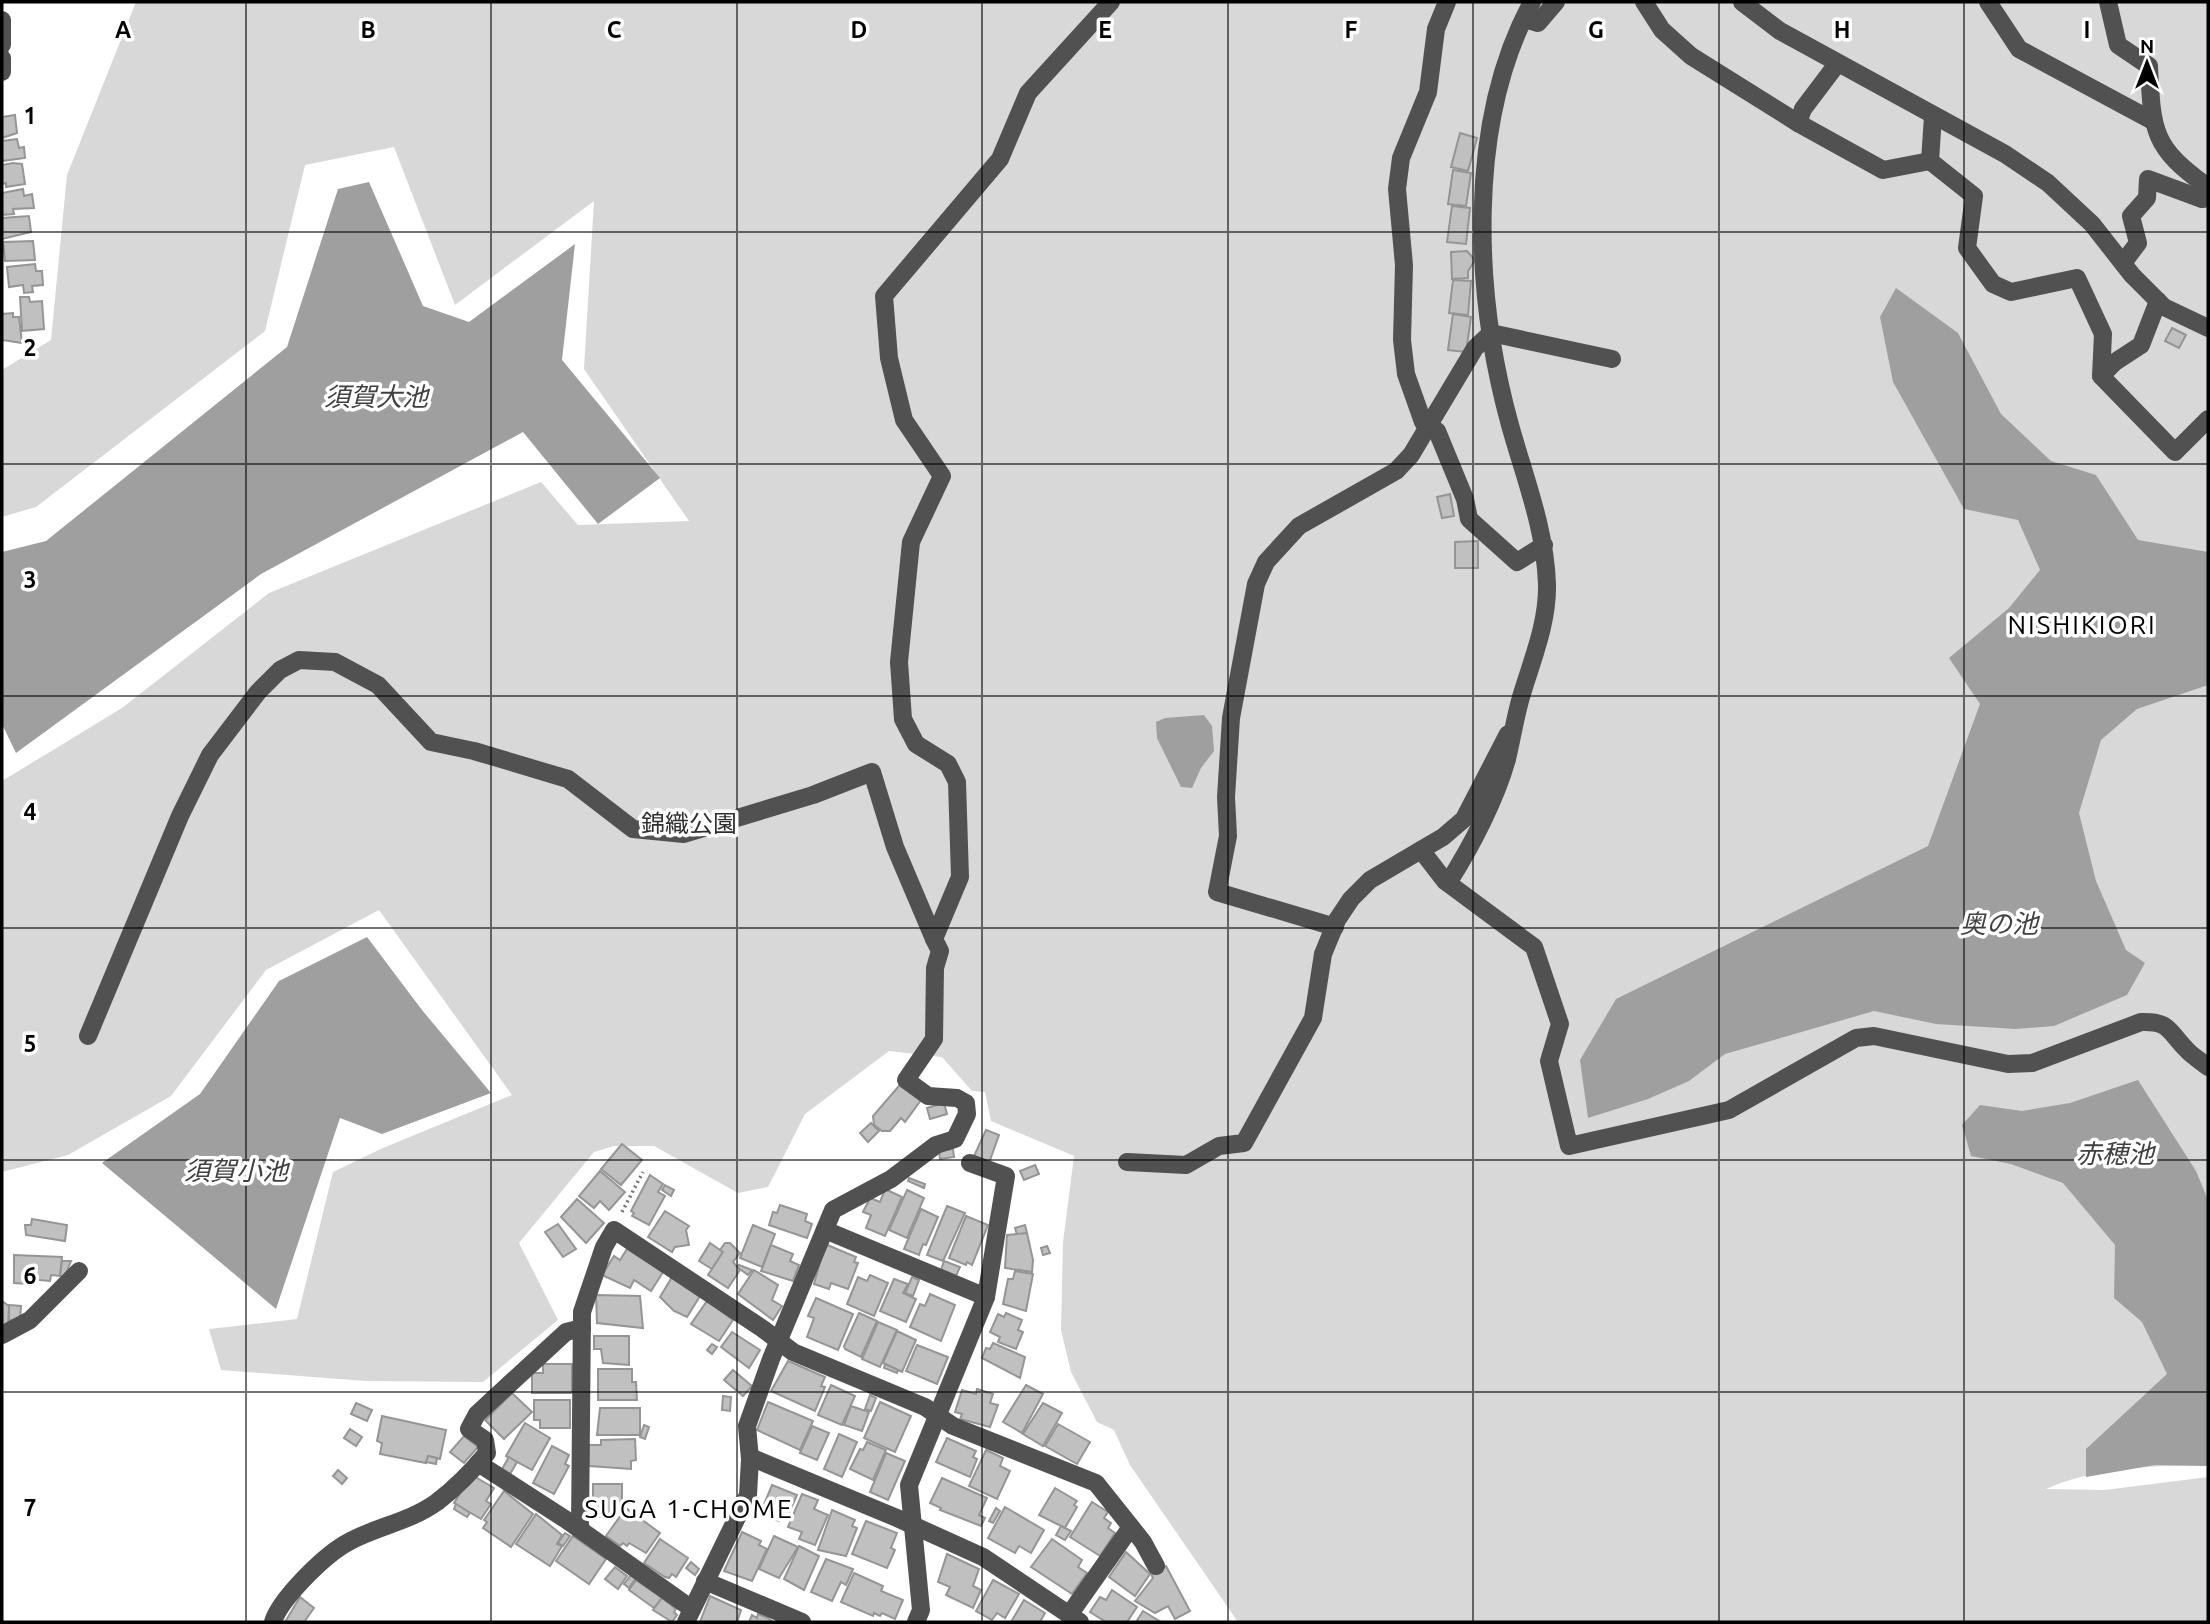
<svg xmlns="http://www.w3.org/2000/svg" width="2210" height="1624" viewBox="0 0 2210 1624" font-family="Ubuntu,'Noto Sans JP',sans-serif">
<rect width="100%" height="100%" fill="#fff"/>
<path fill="#d8d8d8" d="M 136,2 L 2208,2 L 2208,1466 C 2155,1465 2095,1467 2046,1489 L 2105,1490 L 2208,1477 L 2208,1622 L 1238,1622 L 1130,1465 L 1114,1430 L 1097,1422 L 1071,1372 L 1061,1330 L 1063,1242 L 1074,1156 L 991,1121 L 985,1092 L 972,1091 L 942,1057 L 889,1051 L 805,1114 L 768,1187 L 738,1193 L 654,1146 L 614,1146 L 594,1152 L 519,1243 L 558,1320 L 483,1382 L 366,1381 L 221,1370 L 209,1329 L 297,1319 L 333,1172 L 383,1148 L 512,1095 L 379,910 L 266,970 L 171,1096 L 68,1155 L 2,1172 L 2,781 L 122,708 L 269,593 L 541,482 L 578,525 L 689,521 L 584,369 L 594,201 L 455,305 L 394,147 L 305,165 L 265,331 L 36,507 L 2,517 L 2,370 L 51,340 L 67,175 Z"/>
<g fill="#9f9f9f">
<polygon points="369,182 423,306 469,322 575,244 562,360 660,478 598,524 523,432 261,574 16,753 2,724 2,552 46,541 287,347 338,189"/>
<polygon points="1896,288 1958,333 2001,414 2051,461 2096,475 2138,540 2208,552 2208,685 2137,709 2101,740 2079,813 2096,881 2126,950 2145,963 2127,995 2054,1026 2016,1029 1936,1024 1874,1011 1725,1054 1689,1081 1648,1099 1588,1118 1580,1060 1616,999 1928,846 1980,704 1949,658 2009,608 2040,570 2018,520 1964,509 1893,382 1880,317"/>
<polygon points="1204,715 1212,726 1214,751 1201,768 1192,788 1181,787 1157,738 1156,722 1165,718"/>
<polygon points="367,937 422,1010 491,1093 382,1134 340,1118 276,1309 102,1163 200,1094 279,981"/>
<polygon points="2138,1080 2196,1171 2208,1200 2208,1466 2155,1465 2086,1477 2086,1449 2167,1374 2142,1322 2114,1298 2115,1245 2063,1183 2011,1164 1971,1156 1962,1125 1980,1105 2022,1111 2070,1103"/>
</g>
<g fill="#c0c0c0" stroke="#959595" stroke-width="2">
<polygon points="15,115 17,133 2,138 2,117"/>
<polygon points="1460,133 1477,138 1468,171 1451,167"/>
<polygon points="17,139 19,148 24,147 25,158 2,161 2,141"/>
<polygon points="13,163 22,164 25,184 6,187 6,183 2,184 2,165"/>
<polygon points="1453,170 1471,173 1466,206 1448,204"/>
<polygon points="23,189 24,196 32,194 34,208 13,209 14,214 2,215 2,193"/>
<polygon points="1452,206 1470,208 1466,244 1447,242"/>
<polygon points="29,216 31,232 2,239 2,218"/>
<polygon points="33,241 35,260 5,261 3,242"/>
<polygon points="1467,251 1475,260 1468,271 1468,278 1452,279 1451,252"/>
<polygon points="35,264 36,271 42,271 43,285 32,286 33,292 24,293 23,285 9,287 7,267"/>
<polygon points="1453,280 1471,281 1468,315 1449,313"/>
<polygon points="20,297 29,297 30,302 42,301 44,329 22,331"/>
<polygon points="13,313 13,317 19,317 22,343 2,340 2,314"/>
<polygon points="1453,314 1471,317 1466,352 1448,350"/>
<polygon points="2172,328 2186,335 2179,348 2165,341"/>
<polygon points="1450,494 1454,516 1442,518 1437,497"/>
<polygon points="1478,541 1478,568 1455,568 1455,542"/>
<polygon points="905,1079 924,1096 905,1122 901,1118 890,1131 882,1131 874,1125 873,1116"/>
<polygon points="944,1103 947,1114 930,1119 927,1108"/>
<polygon points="871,1123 879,1131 868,1142 860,1133"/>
<polygon points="986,1130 999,1135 989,1163 974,1156"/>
<polygon points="622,1144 642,1160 621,1185 601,1169"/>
<polygon points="953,1149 954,1157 940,1159 939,1151"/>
<polygon points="1035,1165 1039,1174 1024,1180 1020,1171"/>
<polygon points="600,1171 625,1192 609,1210 600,1201 594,1208 579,1196"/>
<polygon points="650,1175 663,1184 658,1192 665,1196 649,1225 632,1216 634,1213 631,1211"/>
<polygon points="909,1178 925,1184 924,1188 908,1181"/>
<polygon points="665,1185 674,1190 671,1196 662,1190"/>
<polygon points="885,1189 902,1197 885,1236 866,1228 871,1215 863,1212 870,1198 880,1202"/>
<polygon points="907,1190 924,1198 907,1238 889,1230"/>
<polygon points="577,1199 604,1223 586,1243 561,1217"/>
<polygon points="780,1205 807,1214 805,1221 812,1224 807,1238 769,1225 773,1212 777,1213"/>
<polygon points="947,1206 965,1213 943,1261 927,1255"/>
<polygon points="921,1209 938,1217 926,1245 923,1244 919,1255 904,1249"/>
<polygon points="665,1211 689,1226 686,1230 689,1245 675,1247 672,1252 648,1237"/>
<polygon points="966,1216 988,1225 972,1265 967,1262 966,1265 949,1258"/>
<polygon points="32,1219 67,1225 65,1241 26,1235 25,1225 31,1225"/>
<polygon points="558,1224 576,1249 563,1257 545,1232"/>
<polygon points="753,1225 775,1234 762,1267 740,1258"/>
<polygon points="1025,1225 1027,1233 1017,1235 1015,1228"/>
<polygon points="1027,1233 1033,1260 1032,1272 1005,1268 1007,1235"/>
<polygon points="710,1243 723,1252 712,1269 699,1261"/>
<polygon points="730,1243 740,1253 733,1262 740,1270 728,1288 708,1275 723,1252 720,1250 725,1243"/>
<polygon points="825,1244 856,1257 854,1262 858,1263 848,1289 831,1283 829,1289 814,1284"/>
<polygon points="771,1245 793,1254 790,1261 799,1265 793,1281 761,1271"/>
<polygon points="1047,1246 1050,1253 1043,1255 1041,1248"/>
<polygon points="627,1249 663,1272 651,1291 634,1280 630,1288 602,1275 614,1256 620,1260"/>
<polygon points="14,1255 62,1257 60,1276 51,1275 50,1281 28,1279 28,1284 14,1283"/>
<polygon points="62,1261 71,1261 65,1276 60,1276"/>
<polygon points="944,1261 960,1267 956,1276 941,1270"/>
<polygon points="739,1265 752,1270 748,1275 737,1267"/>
<polygon points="754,1270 778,1285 772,1300 782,1306 773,1320 738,1294"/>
<polygon points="1015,1271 1033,1274 1026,1311 1003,1304 1008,1279 1013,1279"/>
<polygon points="870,1275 888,1283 874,1316 847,1304 858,1277 867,1281"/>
<polygon points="672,1277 700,1296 687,1317 674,1311 660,1297"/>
<polygon points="912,1277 919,1280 913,1296 905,1293"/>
<polygon points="894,1279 908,1284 903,1293 916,1299 906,1322 880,1311"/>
<polygon points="930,1294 955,1305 941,1341 910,1327 920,1304 925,1306"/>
<polygon points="596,1295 640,1296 643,1328 597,1323"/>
<polygon points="816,1298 853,1314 838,1350 807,1337 814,1318 808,1316"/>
<polygon points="2,1301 9,1306 8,1328 2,1328"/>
<polygon points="707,1301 733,1320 719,1341 691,1324"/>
<polygon points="9,1305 21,1306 20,1321 9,1320"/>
<polygon points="859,1313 877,1321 861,1357 845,1349 844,1346"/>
<polygon points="1006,1313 1022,1320 1018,1330 1023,1332 1016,1349 998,1342 1000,1337 990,1332 998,1314 1004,1317"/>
<polygon points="878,1322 897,1330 880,1367 862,1359"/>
<polygon points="897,1331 916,1340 902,1372 883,1363"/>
<polygon points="732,1332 760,1350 749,1368 721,1347"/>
<polygon points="594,1336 629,1336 629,1365 603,1363 601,1349 594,1349"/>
<polygon points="993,1343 1025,1357 1020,1378 982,1358 986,1348 990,1349"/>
<polygon points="712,1344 717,1347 712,1354 707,1350"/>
<polygon points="917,1345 948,1357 937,1384 906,1371"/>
<polygon points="788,1361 825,1377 821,1386 825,1387 815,1411 771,1391"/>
<polygon points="543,1364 572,1364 572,1393 532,1393 532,1373 543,1373"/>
<polygon points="885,1364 898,1370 897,1373 884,1368"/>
<polygon points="598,1369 632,1369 632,1382 636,1382 637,1400 598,1400"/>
<polygon points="733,1370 752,1386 743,1396 724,1380"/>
<polygon points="831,1385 855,1396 842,1425 818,1415"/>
<polygon points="1026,1385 1043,1394 1022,1433 1003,1422"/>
<polygon points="977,1389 993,1394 990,1403 998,1405 990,1427 960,1419 962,1414 955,1412 962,1390 976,1394"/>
<polygon points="512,1393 532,1412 504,1439 485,1420"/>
<polygon points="870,1395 876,1398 871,1411 865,1409"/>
<polygon points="723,1396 731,1397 730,1411 722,1410"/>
<polygon points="534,1400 570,1400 570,1428 540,1428 540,1420 534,1420"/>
<polygon points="768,1402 813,1421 800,1450 757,1430"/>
<polygon points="880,1402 911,1416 895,1452 864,1438"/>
<polygon points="356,1403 372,1410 367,1421 351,1414"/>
<polygon points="1043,1403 1062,1413 1043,1446 1023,1434"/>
<polygon points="851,1406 869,1412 862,1431 844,1425"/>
<polygon points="600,1408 640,1408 640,1435 597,1435"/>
<polygon points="382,1416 446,1430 440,1459 428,1456 426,1463 380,1454 382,1443 377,1441"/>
<polygon points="525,1423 550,1438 532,1470 506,1456"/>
<polygon points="1058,1424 1090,1442 1077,1464 1045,1446"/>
<polygon points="644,1425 649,1427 645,1439 640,1437"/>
<polygon points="812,1426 829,1433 817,1460 800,1453"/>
<polygon points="350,1429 362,1437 356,1446 344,1438"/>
<polygon points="839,1434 857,1442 842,1477 824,1469"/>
<polygon points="464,1436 478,1447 464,1463 450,1452"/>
<polygon points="947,1438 976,1451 973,1457 977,1459 970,1477 936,1462"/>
<polygon points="635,1439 636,1460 631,1461 631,1469 589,1466 589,1445 601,1445 601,1440"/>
<polygon points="867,1442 886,1450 873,1480 850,1469 860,1449 863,1450"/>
<polygon points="552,1446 569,1455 565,1464 569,1466 554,1494 533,1483"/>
<polygon points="986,1450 1003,1458 1000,1466 1010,1471 997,1499 969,1486"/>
<polygon points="886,1453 905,1461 888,1500 870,1492"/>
<polygon points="428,1456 437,1458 436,1464 426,1462"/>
<polygon points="509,1457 517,1462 510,1474 502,1469"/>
<polygon points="338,1470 347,1478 342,1484 333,1476"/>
<polygon points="472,1475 494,1488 486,1501 491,1504 481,1519 454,1503"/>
<polygon points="942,1478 987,1498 979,1515 985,1518 981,1526 940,1510 941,1508 930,1503"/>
<polygon points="593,1484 622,1484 622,1513 593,1518"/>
<polygon points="772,1485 797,1495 787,1518 782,1516 779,1521 771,1518 773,1513 762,1509"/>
<polygon points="1055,1488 1077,1501 1074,1505 1077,1507 1065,1528 1039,1515"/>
<polygon points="504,1491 533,1514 511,1547 483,1528 487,1522 484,1520"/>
<polygon points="802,1494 818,1500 814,1509 828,1515 815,1545 799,1539 802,1532 788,1527"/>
<polygon points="1092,1502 1108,1512 1104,1518 1111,1523 1108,1528 1115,1533 1100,1556 1070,1537"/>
<polygon points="456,1504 470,1513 467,1517 454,1509"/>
<polygon points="1005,1507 1044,1530 1031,1553 1019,1546 1015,1553 988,1538"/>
<polygon points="626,1508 660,1533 646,1553 629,1543 627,1546 623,1543 620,1546 606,1536"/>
<polygon points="996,1508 1000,1511 993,1523 989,1521"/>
<polygon points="832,1510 855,1520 852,1526 857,1528 846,1556 818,1550"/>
<polygon points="536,1514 562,1535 557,1544 562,1546 550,1566 516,1544"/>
<polygon points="866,1521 897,1533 891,1548 895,1550 887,1568 852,1554"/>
<polygon points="1061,1526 1071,1531 1065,1540 1056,1535"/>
<polygon points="742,1532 761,1541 759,1545 767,1549 752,1581 724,1571"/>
<polygon points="565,1533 570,1536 563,1546 558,1543"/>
<polygon points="573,1536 606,1559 589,1584 556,1561"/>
<polygon points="774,1536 798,1547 779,1578 759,1569"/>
<polygon points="660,1539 688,1558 676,1577 672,1574 669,1578 665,1577 644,1563"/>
<polygon points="1052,1539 1082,1560 1078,1567 1087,1573 1072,1594 1031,1567"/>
<polygon points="799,1546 819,1556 804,1590 784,1579"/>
<polygon points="1126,1552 1150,1574 1135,1596 1109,1577"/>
<polygon points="947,1554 979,1569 973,1586 981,1590 973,1608 946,1595 950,1587 938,1582"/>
<polygon points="826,1559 853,1569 846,1585 841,1582 832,1601 811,1592"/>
<polygon points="691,1562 699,1569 695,1575 686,1568"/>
<polygon points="1166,1566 1190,1611 1175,1619 1168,1606 1155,1613 1135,1601 1153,1578 1151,1574"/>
<polygon points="615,1567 627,1576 618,1589 605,1579"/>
<polygon points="854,1573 883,1586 881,1591 903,1600 895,1619 882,1613 880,1616 874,1613 873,1616 841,1602"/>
<polygon points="631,1575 636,1578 629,1588 624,1584"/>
<polygon points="636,1580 662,1598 654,1608 629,1590"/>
<polygon points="993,1580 1019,1594 1005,1618 997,1613 992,1620 976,1611"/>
<polygon points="1112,1590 1137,1607 1127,1622 1106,1622 1090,1612 1100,1597 1106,1600"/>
<polygon points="710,1596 741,1610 737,1622 700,1622"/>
<polygon points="300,1597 314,1608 304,1622 285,1622"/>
<polygon points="662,1598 676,1609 674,1612 677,1615 672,1622 653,1610"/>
<polygon points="1024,1600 1045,1613 1040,1622 1011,1622"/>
<polygon points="1143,1611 1161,1622 1136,1622"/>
<polygon points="758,1614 768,1618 773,1622 749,1622 752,1615 757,1618"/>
</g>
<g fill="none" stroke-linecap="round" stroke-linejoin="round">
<polyline stroke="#737373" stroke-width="3.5" stroke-dasharray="2 3.5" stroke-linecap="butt" points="622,1212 643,1172"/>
<g stroke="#515151" stroke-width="18">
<polyline points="1447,2 1436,29 1428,92 1401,158 1397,189 1404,265 1402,340 1406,374 1423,422 1437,431 1465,499 1469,519 1517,562 1544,545"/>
<polyline points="1644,2 1662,30 1691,56 1798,123"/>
<polyline points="1742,2 1780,31 2005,154 2048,183 2092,224 2132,275 2164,307 2208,328"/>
<polyline points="1988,2 2019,49 2153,121"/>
<path d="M 2108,2 L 2118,45 L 2149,66 C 2152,132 2153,148 2208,187"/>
<polyline points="1524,19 1538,23 1556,2"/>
<polyline points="2,20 2,45"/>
<polyline points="2,58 2,72"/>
<polyline points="1837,64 1803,109 1798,123 1883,170 1930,161"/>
<polyline points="1933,116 1930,161 1974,196 1967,248 1993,284 2011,292 2077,278 2103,334 2101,376 2175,452 2208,419"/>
<polyline points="2123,263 2138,243 2131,216 2147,198 2148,179 2202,199 2208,198"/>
<polyline points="1491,333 1612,359"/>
<polyline points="2101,376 2115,362 2141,345 2158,301"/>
<path d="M 1421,850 L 1445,881 L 1534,947 L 1560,1024 L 1549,1061 L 1569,1146 L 1729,1110 L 1856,1038 L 1874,1036 L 2008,1064 L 2032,1063 L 2141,1022 C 2170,1021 2168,1031 2186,1049 C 2192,1056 2201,1061 2208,1067"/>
<path d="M 1448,883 C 1471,847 1496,799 1507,759 C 1512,738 1515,718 1521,697 C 1532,660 1548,623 1547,584 C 1545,528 1525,479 1510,425 C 1474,295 1466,123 1532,2"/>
<polyline points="1335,927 1217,892 1228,836 1226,797 1231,718 1256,584 1266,562 1299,526 1396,471 1411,455 1475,348 1491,333"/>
<polyline points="88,1036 180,816 210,755 258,692 280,670 299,660 335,662 378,685 431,742 474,751 568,779 633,829 684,834 813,795 872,772 895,847 934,939"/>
<polyline points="1127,1162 1186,1165 1219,1146 1244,1143 1313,1018 1323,954 1337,920 1351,899 1370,880 1443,837 1464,819 1508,734"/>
<polyline points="825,1230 986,1297"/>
<polyline points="2,1335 30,1320 79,1271"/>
<polyline points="750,1457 897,1518 983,1557 1080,1622"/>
<polyline points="478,1463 565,1519 692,1609"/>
<polyline points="580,1529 582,1312 604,1247 614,1230 763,1329 793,1352 925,1407 953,1426 1096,1483 1143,1542 1156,1566"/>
<polyline points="705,1581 802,1622"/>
<polyline points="1069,1615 1131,1527"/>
<path d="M 273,1622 C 280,1599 323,1557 345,1544 C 373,1527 408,1523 437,1502 C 454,1489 473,1470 487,1453 L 485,1440 L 469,1429 L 477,1414 L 566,1332 L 582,1328"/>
<polyline points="686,1622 748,1495 750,1459 747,1426 771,1359 833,1210 891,1179 936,1145 955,1139 967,1114 966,1103 957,1098 928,1096 906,1080 934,1039 935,968 940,951 934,939 960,877 957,782 948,764 916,744 903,719 899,662 911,542 942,476 904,420 889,358 884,296 1000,159 1028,93 1111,2"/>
<polyline points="916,1622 921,1610 909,1485 986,1297 1006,1176 970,1163"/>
</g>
</g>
<path fill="none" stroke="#000" stroke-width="2" stroke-opacity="0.55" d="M 246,2 L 246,1622M 491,2 L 491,1622M 737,2 L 737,1622M 982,2 L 982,1622M 1228,2 L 1228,1622M 1473,2 L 1473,1622M 1719,2 L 1719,1622M 1964,2 L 1964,1622M 2,232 L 2208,232M 2,464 L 2208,464M 2,696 L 2208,696M 2,928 L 2208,928M 2,1160 L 2208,1160M 2,1392 L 2208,1392"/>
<g text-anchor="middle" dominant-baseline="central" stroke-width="7" stroke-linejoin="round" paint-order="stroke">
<g font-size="24" fill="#2f2f2f" stroke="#fff">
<text x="689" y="823">錦織公園</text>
</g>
<g font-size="26" font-style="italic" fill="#404040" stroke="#fff">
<text x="376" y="396">須賀大池</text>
<text x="1999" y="923">奥の池</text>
<text x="2115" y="1153">赤穂池</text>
<text x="236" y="1170">須賀小池</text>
</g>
<g font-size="26" letter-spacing="2" fill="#000" stroke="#fff">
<text x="2082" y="624">NISHIKIORI</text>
<text x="689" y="1508">SUGA 1-CHOME</text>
</g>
</g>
<g font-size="23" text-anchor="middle" font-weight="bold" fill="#000" stroke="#fff" stroke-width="7" stroke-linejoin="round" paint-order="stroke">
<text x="123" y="38">A</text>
<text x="368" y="38">B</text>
<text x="614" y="38">C</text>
<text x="859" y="38">D</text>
<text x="1105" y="38">E</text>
<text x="1351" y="38">F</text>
<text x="1596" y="38">G</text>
<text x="1842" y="38">H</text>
<text x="2087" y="38">I</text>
<text x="30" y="124">1</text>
<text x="30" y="356">2</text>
<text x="30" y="588">3</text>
<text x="30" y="820">4</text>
<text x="30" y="1052">5</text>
<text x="30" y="1284">6</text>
<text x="30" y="1516">7</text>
</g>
<rect width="2210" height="1624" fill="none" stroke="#000000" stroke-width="7"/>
<g transform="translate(2147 63)" stroke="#ffffff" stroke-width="5" paint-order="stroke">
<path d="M0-5L12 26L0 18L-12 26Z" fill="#000000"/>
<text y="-10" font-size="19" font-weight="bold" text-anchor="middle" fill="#000000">N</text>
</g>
</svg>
